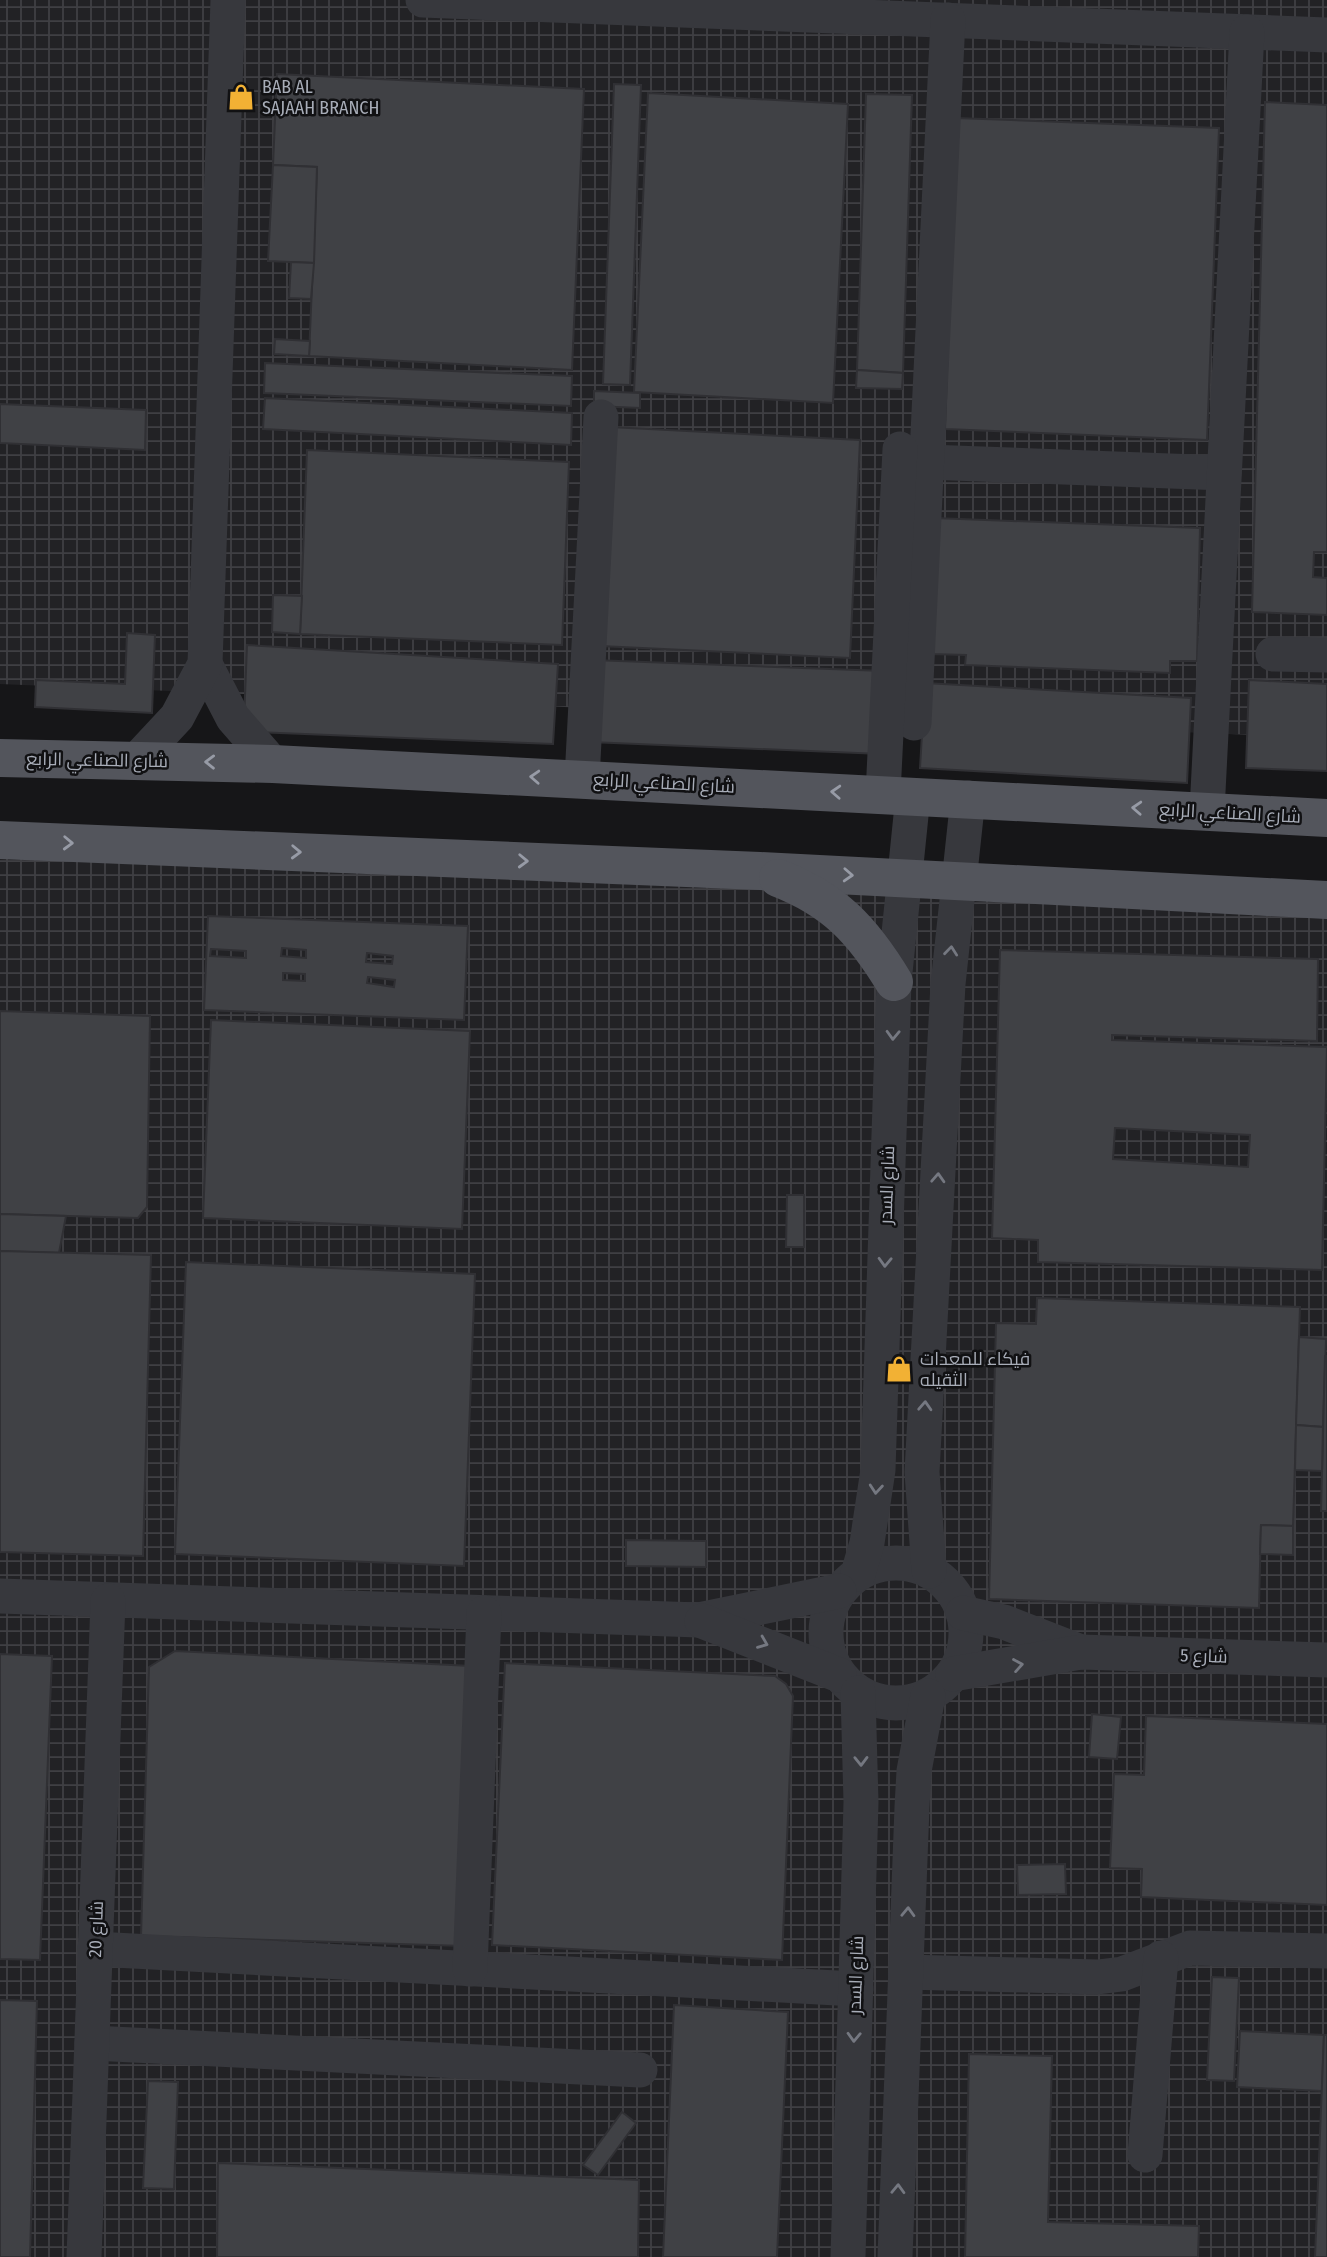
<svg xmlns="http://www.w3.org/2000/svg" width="1327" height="2257" viewBox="0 0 1327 2257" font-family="'Fira Sans Condensed',Cairo,sans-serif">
<defs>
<pattern id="industrial-grid" width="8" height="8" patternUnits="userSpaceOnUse" patternTransform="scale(1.75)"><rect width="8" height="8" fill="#222225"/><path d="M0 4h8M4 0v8" fill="none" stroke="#3f3f43"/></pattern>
</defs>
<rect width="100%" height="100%" fill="#161618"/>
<g fill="url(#industrial-grid)">
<polygon points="0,0 1327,0 1327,738 0,684"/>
<polygon points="0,848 1327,897 1327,2257 0,2257"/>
</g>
<g fill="#404145" stroke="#303034" stroke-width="2" fill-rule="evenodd">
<polygon points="277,74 584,89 572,370 309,356 317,167 273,165"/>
<polygon points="614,84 641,85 630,385 603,384"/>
<polygon points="648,93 848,104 833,403 634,392"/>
<polygon points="866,94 912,95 903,373 857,370"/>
<polygon points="1265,102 1327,105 1327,552 1314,552 1313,577 1327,578 1327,615 1252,612"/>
<polygon points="956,118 1219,128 1207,440 945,429"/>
<polygon points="273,165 317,167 314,263 268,261"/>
<polygon points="291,262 314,263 311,299 289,298"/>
<polygon points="275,339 310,341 309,356 274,354"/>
<polygon points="265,363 572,376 571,406 264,393"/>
<polygon points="857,370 903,373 902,389 856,388"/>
<polygon points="594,391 640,393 640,408 594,406"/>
<polygon points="265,398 572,413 571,445 263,429"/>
<polygon points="0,404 146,410 145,450 0,443"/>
<polygon points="610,427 860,440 850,658 600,646"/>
<polygon points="307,450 569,462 562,645 300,634"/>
<polygon points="934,518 1200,528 1197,661 1170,661 1170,673 965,665 966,655 929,654"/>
<polygon points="273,595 302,596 300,634 272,632"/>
<polygon points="127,633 155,635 152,713 35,707 36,680 125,684"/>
<polygon points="247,645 558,664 553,744 255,732 244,721"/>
<polygon points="593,660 884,671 881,754 590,742"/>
<polygon points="1249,680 1327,684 1327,771 1246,768"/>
<polygon points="925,683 1191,698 1187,783 920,768"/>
<path d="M 208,916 L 468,926 L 464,1020 L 204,1010 ZM 282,948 L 306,950 L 306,958 L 281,956 ZM 211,949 L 246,951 L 246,958 L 210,956 ZM 367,953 L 393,956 L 392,964 L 366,962 ZM 283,973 L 305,974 L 305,981 L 283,980 ZM 368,977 L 395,980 L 394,987 L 367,983 Z"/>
<path d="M 1000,950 L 1318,959 L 1317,1041 L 1112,1035 L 1112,1040 L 1327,1047 L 1322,1270 L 1038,1262 L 1038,1240 L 992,1238 ZM 1115,1128 L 1250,1135 L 1248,1167 L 1113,1159 Z"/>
<polygon points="0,1011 150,1016 147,1207 138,1218 0,1214"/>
<polygon points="211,1020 470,1031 462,1229 203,1218"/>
<polygon points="787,1195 804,1195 804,1247 786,1247"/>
<polygon points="0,1214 66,1216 59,1253 0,1251"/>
<polygon points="0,1251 151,1255 143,1556 0,1552"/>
<polygon points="186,1262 475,1274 464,1566 175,1554"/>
<polygon points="1037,1298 1300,1307 1293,1526 1261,1525 1259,1608 989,1599 996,1323 1036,1324"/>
<polygon points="1299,1337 1326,1339 1323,1427 1296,1425"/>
<polygon points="1325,1356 1327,1356 1327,1511 1321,1511"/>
<polygon points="1296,1425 1323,1427 1322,1471 1295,1470"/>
<polygon points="1261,1525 1293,1526 1293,1555 1260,1554"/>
<polygon points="626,1540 706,1541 706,1567 626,1566"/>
<polygon points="175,1651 471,1666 464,1946 141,1936 149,1667"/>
<polygon points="0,1654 52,1656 40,1960 0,1959"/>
<polygon points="505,1663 775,1676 786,1684 793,1696 782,1960 492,1945"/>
<polygon points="1092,1714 1121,1717 1117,1759 1089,1757"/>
<polygon points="1146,1716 1327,1724 1327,1905 1141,1897 1142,1869 1110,1868 1114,1774 1144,1775"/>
<polygon points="1065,1864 1066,1894 1018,1895 1017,1865"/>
<polygon points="1212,1977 1239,1978 1234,2081 1207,2080"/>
<polygon points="0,2000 37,2001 30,2257 0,2257"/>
<polygon points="674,2005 788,2012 777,2257 663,2257"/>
<polygon points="1240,2031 1324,2035 1322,2091 1237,2087"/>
<polygon points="1324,2035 1327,2035 1327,2257 1315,2257"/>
<polygon points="969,2054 1052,2056 1048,2222 1199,2226 1198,2257 965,2257"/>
<polygon points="148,2081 178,2082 174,2189 143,2188"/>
<polygon points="622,2112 636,2123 598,2175 583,2165"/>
<polygon points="218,2163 639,2180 638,2257 217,2257"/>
</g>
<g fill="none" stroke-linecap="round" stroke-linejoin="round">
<g stroke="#37383d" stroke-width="35">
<polyline points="423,0 1327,35"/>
<polyline points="927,462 1224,473"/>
<polyline points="1273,654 1327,655"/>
<polyline points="205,664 233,718 273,764"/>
<polyline points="914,723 948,20"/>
<polyline points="136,761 177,717 205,664 228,0"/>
<polyline points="582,779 601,417"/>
<polyline points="883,794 900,449"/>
<polyline points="1207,811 1247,32"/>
<circle cx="896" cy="1633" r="70"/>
<polyline points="929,1571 922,1472 948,984 968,798"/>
<polyline points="858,1574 867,1543 878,1470 894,982 913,796"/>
<polyline points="0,1596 699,1620 839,1591"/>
<polyline points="963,1613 1004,1622 1081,1652"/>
<polyline points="702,1621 839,1675"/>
<polyline points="953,1674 1081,1652 1327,1660"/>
<polyline points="95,1949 856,1989"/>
<polyline points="470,1969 484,1613"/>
<polyline points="906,1972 1098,1977 1122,1974 1190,1948 1327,1951"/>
<polyline points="92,2043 640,2070"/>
<polyline points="1145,2155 1161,1958"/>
<polyline points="84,2257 108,1601"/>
<polyline points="848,2257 861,1802 858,1693"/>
<polyline points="895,2257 912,1807 914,1771 928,1696"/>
</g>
<g stroke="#53555c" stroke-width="38">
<polyline points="0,758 273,764 1327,818"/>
<polyline points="0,840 760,871 1327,900"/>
<path d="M 778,878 C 835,900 863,931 894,982"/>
</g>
</g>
<defs><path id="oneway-chevron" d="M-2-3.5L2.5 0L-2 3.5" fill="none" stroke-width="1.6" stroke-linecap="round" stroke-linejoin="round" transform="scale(1.75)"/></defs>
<g stroke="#979ba6">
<use href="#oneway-chevron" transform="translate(210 762) rotate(-179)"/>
<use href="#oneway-chevron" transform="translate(535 777) rotate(-177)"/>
<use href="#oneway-chevron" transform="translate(836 792) rotate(-177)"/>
<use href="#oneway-chevron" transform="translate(1137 808) rotate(-177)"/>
<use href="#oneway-chevron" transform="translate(68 843) rotate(2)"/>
<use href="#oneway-chevron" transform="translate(296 852) rotate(2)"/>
<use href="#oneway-chevron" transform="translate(523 861) rotate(2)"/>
<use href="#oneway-chevron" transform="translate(848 875) rotate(3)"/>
</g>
<g stroke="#757881">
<use href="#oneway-chevron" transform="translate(951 951) rotate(-84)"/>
<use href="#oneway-chevron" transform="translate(893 1035) rotate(92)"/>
<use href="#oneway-chevron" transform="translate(938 1178) rotate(-87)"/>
<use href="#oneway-chevron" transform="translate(885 1262) rotate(92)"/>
<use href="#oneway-chevron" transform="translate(925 1406) rotate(-87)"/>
<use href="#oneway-chevron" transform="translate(876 1489) rotate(95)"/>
<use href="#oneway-chevron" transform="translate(763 1643) rotate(22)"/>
<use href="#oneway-chevron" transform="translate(1018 1665) rotate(-10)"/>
<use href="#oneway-chevron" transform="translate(861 1761) rotate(89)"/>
<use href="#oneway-chevron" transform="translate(908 1912) rotate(-88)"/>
<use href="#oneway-chevron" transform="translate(854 2037) rotate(92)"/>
<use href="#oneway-chevron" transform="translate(898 2189) rotate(-88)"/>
</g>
<defs>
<g id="shop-bare" transform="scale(2.1)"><path d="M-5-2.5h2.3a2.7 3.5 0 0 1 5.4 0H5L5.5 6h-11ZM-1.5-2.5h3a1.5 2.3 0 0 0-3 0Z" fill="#f2b134" stroke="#111113" stroke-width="2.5" paint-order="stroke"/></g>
</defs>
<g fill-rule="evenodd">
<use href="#shop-bare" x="241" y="97"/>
<use href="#shop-bare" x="899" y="1369"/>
</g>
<g text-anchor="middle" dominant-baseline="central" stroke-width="5" stroke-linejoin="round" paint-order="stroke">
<g font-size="18" fill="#a8adb8" stroke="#111113" text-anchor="start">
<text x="262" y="87">BAB AL<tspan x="262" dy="21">SAJAAH BRANCH</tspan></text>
<text x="920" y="1359">فيكاء للمعدات<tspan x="920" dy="21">الثقيله</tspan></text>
</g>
<g font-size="18" fill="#a8adb8" stroke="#111113">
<text transform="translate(97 760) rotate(1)">شارع الصناعي الرابع</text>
<text transform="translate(664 783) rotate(3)">شارع الصناعي الرابع</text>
<text transform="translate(1230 813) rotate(3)">شارع الصناعي الرابع</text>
<text transform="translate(887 1185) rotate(-88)">شارع السدر</text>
<text transform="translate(1204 1656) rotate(2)">شارع 5</text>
<text transform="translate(96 1929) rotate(-88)">شارع 20</text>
<text transform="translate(856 1975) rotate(-88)">شارع السدر</text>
</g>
</g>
</svg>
